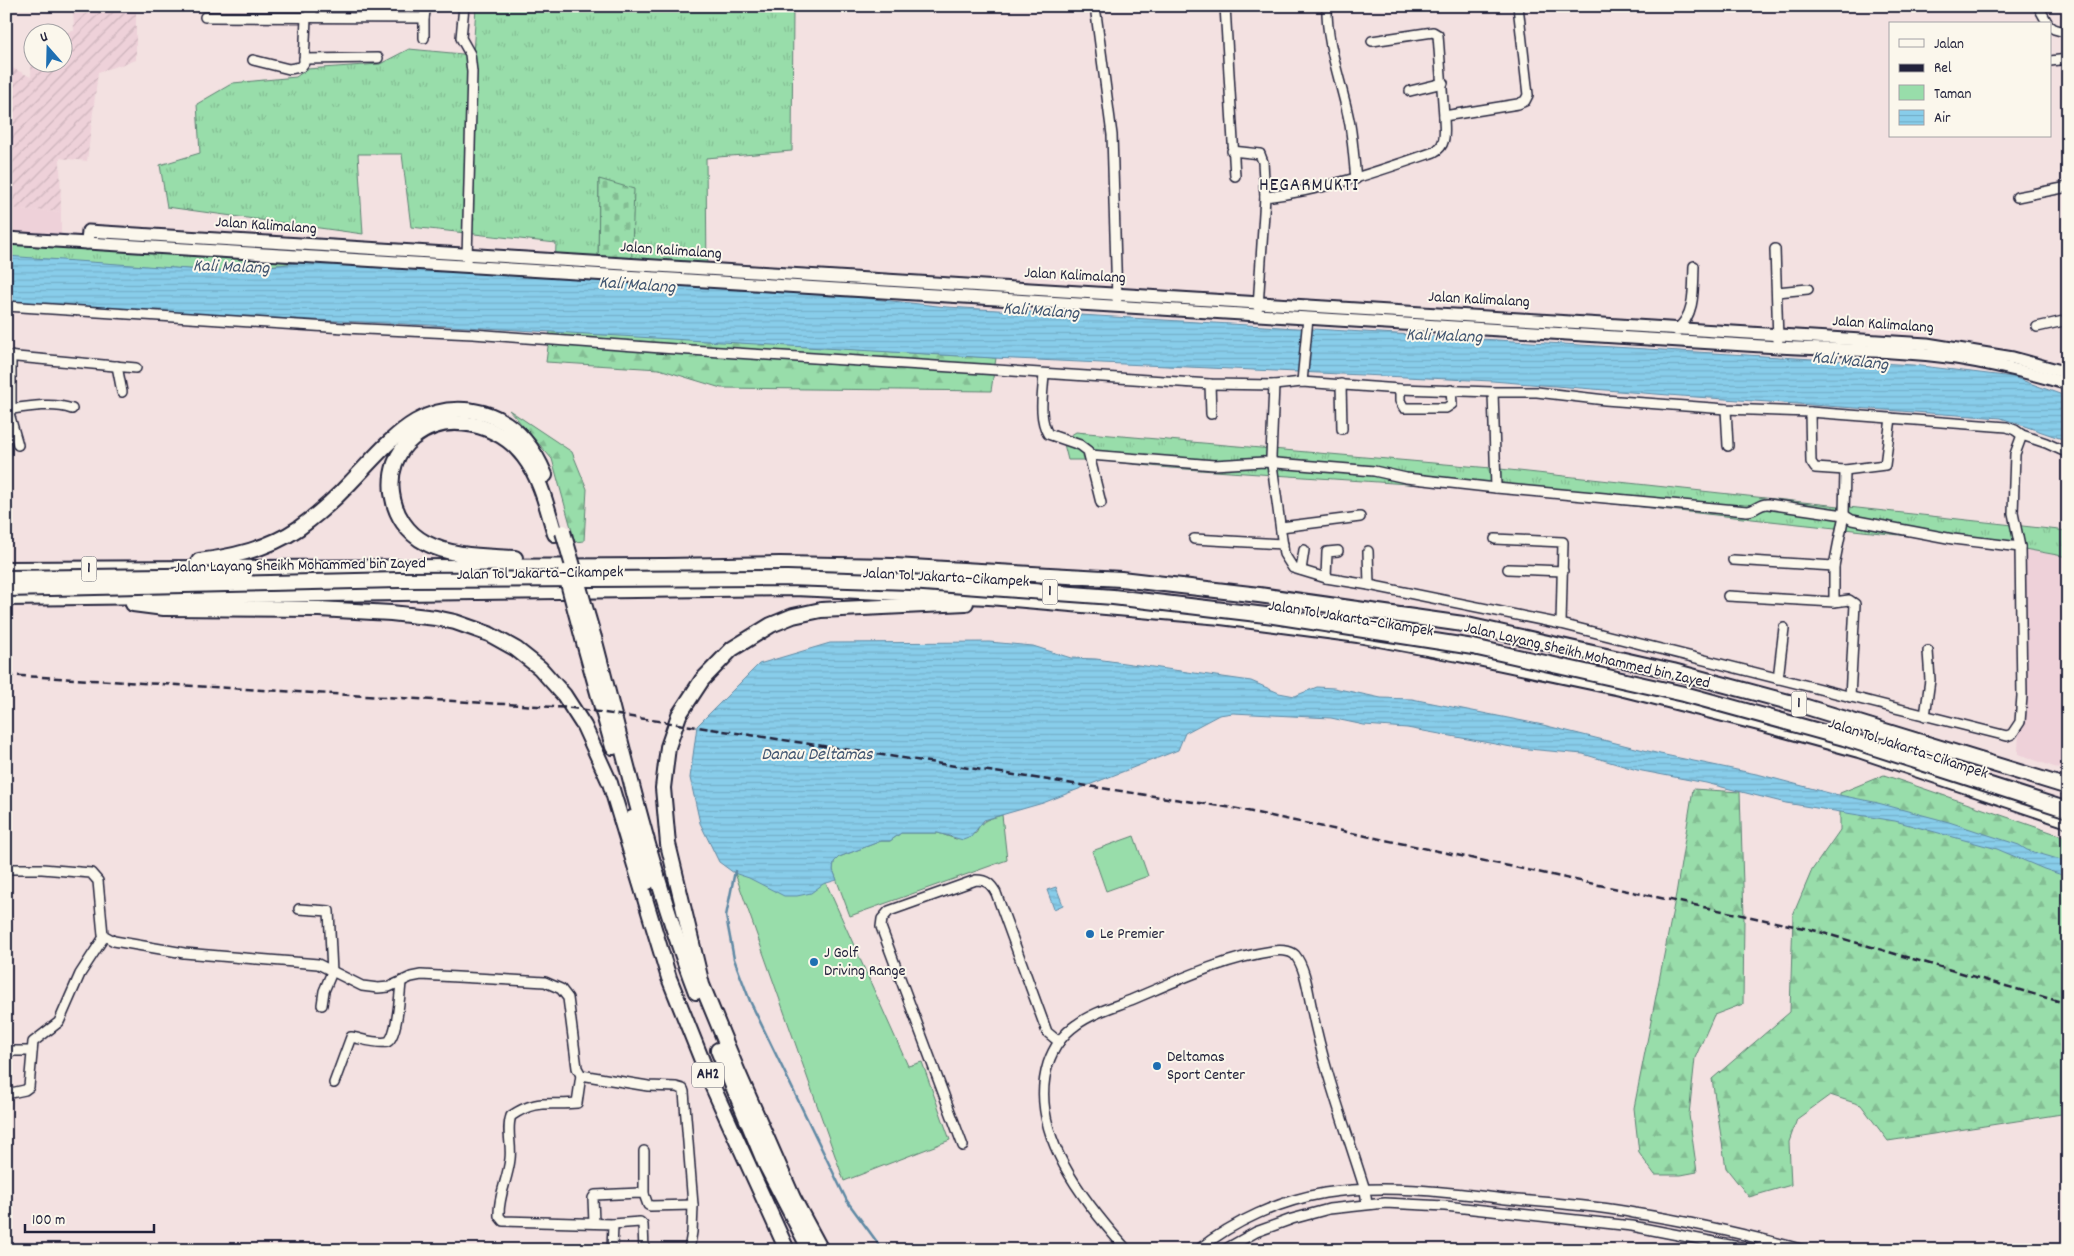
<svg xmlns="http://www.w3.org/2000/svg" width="2074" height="1256" viewBox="0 0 2074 1256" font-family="Dekko,sans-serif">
<defs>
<pattern id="industrial-furrows" width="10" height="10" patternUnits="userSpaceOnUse" patternTransform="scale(1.25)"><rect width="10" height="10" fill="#eed1d9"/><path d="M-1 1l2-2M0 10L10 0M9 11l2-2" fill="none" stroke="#ccb3bb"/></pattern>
<pattern id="grass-tufts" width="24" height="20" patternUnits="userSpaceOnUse" patternTransform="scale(1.25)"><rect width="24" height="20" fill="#98ddaa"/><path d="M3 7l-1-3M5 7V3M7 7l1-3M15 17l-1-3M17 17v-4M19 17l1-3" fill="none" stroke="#83bd93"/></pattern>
<pattern id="forest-firs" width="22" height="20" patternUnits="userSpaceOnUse" patternTransform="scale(1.25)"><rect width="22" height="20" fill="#98ddaa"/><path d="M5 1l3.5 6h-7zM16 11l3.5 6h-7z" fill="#83bd93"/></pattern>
<pattern id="cemetery-stones" width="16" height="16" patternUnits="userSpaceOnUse" patternTransform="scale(1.25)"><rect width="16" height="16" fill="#98ddaa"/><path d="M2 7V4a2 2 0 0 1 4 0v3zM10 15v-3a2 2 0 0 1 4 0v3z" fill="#83bd93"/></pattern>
<pattern id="water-rules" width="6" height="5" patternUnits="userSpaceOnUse" patternTransform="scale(1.25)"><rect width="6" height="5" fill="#88cdea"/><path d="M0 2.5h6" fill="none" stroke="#75b0ca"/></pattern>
</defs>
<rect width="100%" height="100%" fill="#f3e1e1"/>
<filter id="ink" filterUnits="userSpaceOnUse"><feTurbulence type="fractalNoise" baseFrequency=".02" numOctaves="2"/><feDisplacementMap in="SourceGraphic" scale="10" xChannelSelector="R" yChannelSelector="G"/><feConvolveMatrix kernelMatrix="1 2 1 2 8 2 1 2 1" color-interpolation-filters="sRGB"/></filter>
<g filter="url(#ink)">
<g fill="#eed1d9">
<polygon points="6,208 61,212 61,241 6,238"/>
<polygon points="2019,548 2068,557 2068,772 2018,754 2023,618"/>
</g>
<polygon fill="url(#industrial-furrows)" points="73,6 136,6 136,60 98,72 87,161 60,158 61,212 6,208 6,65 31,77 32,45 32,62 62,62 63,33 74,31"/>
<g fill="url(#grass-tufts)" stroke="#5d8072">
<polygon points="476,6 793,6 792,151 706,158 707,279 631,277 599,179 598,275 555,272 556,243 411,227 402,154 358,154 363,234 167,207 160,165 200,153 197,104 233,83 296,77 307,69 380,64 409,49 473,55"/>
<polygon points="6,238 349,262 299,263 216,271 6,257"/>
<polygon points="1076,432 1491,468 2068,531 2068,557 2019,548 1467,488 1170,468 1094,460 1068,460 1063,440"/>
</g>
<g fill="url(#forest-firs)" stroke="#5d8072">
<polygon points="550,331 996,358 991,391 721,388 659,369 546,362"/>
<polygon points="509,410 572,452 587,489 584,541 575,542 552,459"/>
<polygon points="1884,775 2068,838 2068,1113 1888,1141 1861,1105 1830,1095 1797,1119 1789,1142 1791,1185 1749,1197 1726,1168 1712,1079 1790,1012 1793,915 1812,870 1840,830 1840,793"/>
<polygon points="1693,789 1740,792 1744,916 1743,1004 1714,1015 1695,1058 1689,1115 1697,1172 1681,1175 1655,1175 1639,1153 1634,1108 1676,894"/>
</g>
<polygon fill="url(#cemetery-stones)" stroke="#5d8072" points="599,179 634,189 631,277 598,275"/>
<g fill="#98ddaa" stroke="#5d8072">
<path d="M 1002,815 L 1007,860 L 850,916 L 833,870 L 834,862 L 839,857 L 881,841 L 890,841 L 901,833 L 938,833 L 956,839 L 976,833 C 981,819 990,819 1002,815 Z"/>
<polygon points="805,836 908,1066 922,1062 950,1140 844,1181 731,862"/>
<polygon points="1134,836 1148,876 1106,891 1092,851"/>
</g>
<g fill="url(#water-rules)" stroke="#5f89a4">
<polygon points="6,256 216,271 299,263 349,262 707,281 947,307 1913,365 2013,377 2068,397 2068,441 2001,418 1681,396 1492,381 993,358 450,326 6,306"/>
<polygon points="989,642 1033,646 1071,658 1096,659 1251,681 1279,693 1295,696 1317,687 1334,688 1381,698 1412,699 1543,725 1660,754 1761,775 1829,793 1874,802 1949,822 2019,845 2027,850 2068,862 2068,877 2044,869 1997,849 1895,821 1786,803 1706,783 1637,770 1583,754 1517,748 1407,728 1364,725 1331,718 1233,713 1219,715 1185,733 1178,750 1043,803 984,820 971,837 963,840 938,833 901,833 890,841 881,841 839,857 834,862 833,870 837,880 823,884 811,893 797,896 784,896 749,878 734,873 719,862 700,823 690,778 697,726 759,664 830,643"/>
<polygon points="1056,887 1063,905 1054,909 1047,890"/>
</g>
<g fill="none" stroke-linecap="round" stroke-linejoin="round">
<polyline stroke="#5f89a4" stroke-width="2.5" points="735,871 726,916 734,959 750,1001 847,1201 877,1242 880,1250"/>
<g stroke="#22223b" stroke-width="12">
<g id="minor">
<polyline points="464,6 461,38 470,54 472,72 467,258"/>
<polyline points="1095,6 1112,135 1117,299"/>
<polyline points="1225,6 1235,176"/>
<path d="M 1327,6 C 1326,46 1343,86 1350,125 C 1353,143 1354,161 1356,179"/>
<polyline points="2038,6 2048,24"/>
<polyline points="205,17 424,18 426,6"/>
<polyline points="424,18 424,38"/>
<polyline points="2050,26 2054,29 2068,33"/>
<polyline points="1372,41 1433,32 1438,35 1444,116"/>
<polyline points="304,59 378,58"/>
<polyline points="253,60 289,69 301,67 304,63 306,18 316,6"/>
<polyline points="2050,61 2068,59"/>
<polyline points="1410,91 1443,83"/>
<polyline points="1232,151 1260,154 1263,162 1265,197"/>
<polyline points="2017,197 2068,187"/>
<polyline points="1775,249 1778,340"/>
<polyline points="1777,292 1808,289"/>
<polyline points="6,306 344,328 473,334 675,349 1210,384 1274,385 1302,382 1400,389 1493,392 1537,392 1605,400 1726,409 1810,412 2007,427 2015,430 2022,435 2046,443 2068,453"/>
<path d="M 1258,307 L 1265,197 C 1326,190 1376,172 1434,152 C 1448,145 1444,130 1444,116 L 1518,104 L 1525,101 L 1528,95 L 1518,6"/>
<polyline points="2037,327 2068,320"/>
<path d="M 1677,331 L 1677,329 C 1696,315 1693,286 1694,266"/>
<polyline points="6,356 136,368"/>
<polyline points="11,356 11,409"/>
<polyline points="117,366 122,392"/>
<path d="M 1044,374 C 1043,393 1038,417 1048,434 L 1080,445 L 1088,451 L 1101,503"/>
<polyline points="1302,382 1308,318"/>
<polyline points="1210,384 1211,414"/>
<polyline points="1341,384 1342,429"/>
<polyline points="1274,385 1271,457 1284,554 1293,568 1326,578 1369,585 1561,624 2007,736 2012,734 2020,722 2022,696 2020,547 2013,513 2015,454 2022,435"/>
<polyline points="1400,389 1400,401 1404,408 1446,408 1452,404 1451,390"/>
<polyline points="1493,392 1496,488"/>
<polyline points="1726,409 1728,446"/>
<path d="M 6,410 C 26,407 53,402 72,409"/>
<polyline points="8,410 18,445"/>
<polyline points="1810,412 1811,462 1815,468 1845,470 1885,465 1891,418"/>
<path d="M 1090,455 L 1214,465 L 1264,462 L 1374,471 L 1406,478 L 1496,488 L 1747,511 C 1756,511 1759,503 1768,504 L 1844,515 L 1852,520 L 1953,539 L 2020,547"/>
<polyline points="1281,527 1360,517"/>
<polyline points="1194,539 1283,544"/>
<polyline points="1495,539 1563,542 1561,624"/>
<polyline points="1368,551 1369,585"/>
<polyline points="1733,560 1834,566 1834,602 1849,600 1855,604 1850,697"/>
<polyline points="1834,566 1844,515 1845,470"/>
<polyline points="1508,569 1563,571"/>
<polyline points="1301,570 1304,550"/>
<polyline points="1326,578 1327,552 1338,551"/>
<polyline points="1728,596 1834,602"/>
<polyline points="1778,679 1784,628"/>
<polyline points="1925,716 1930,680 1928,651"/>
<polyline points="6,869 42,869 91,873 98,881 103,935 114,941 184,953 318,964 362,986 378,988 389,987 411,977 421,975 545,982 561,989 568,998 577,1068 581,1075 648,1086 676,1087 683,1089 684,1092 693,1205 692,1232 689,1250"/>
<polyline points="299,909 329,911 332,972 324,991 322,1005"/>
<polyline points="6,1051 32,1051"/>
<path d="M 581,1075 L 577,1103 C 550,1106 537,1098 511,1116 C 506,1129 512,1145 510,1159 C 508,1179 498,1196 499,1216 L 503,1221 L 613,1224 L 640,1222 L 643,1225 L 644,1250"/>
<path d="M 334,1083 L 351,1037 C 362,1039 377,1044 387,1042 C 397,1040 400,993 401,982"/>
<polyline points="11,1093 25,1090 29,1087 33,1042 59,1022 80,974 104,937"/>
<path d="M 963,1146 L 881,927 L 882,919 L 889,911 L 976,880 C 987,880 991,884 996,893 L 1047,1032 L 1059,1042"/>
<polyline points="644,1194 644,1151"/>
<polyline points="594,1223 593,1198 595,1195 640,1193 644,1194 648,1205 650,1206 693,1205"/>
<polyline points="612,1250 613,1224"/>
<path d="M 1127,1250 C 1085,1203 1027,1132 1048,1064 C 1053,1049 1063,1034 1076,1025 C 1092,1013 1113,1007 1131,1000 C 1176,981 1224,958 1273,951 C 1279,950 1290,950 1295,955 C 1305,967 1308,991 1311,1005 C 1323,1068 1346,1129 1365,1190 L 1367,1204"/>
<path d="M 1198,1250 C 1234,1221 1279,1201 1325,1193 C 1384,1184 1447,1192 1506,1199 C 1548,1203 1592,1205 1634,1213 C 1691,1222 1748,1235 1804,1250"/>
<polyline points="1224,1250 1256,1232 1292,1219 1329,1209 1385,1203 1445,1206 1632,1226 1755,1250"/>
</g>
</g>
<g stroke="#22223b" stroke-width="15">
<g id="major">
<path d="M 6,238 L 1778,347 C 1837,350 1898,350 1956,358 C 1994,364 2031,373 2068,384"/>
<polyline points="87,243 88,231 1927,344 2013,358 2068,373"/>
</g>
</g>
<g stroke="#22223b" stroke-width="18">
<g id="highway">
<path d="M 515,558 C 486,556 452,557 426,543 C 388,524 378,466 413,438 C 447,410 500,424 524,457 C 541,479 547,508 555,534"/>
<path d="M 199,561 C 233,557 270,548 299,528 C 317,515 335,499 350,483 C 389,443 420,397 483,413 C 515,422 533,446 545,475"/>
<polyline points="6,569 665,566 780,564 894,566 1121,579 1259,595 1463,624 1673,671 1800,705 2068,787"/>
<polyline points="6,598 795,588 989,597 1221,617 1358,635 1459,654 1620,688 1767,725 1859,750 2068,820"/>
<polyline points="133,604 164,608 319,609 391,613 436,618 455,622 489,634 516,649 540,668 564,695 584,726 610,783 669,978 711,1083 787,1250"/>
<path d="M 594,638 C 625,756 652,877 696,992"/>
<polyline points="583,639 613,747"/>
<polyline points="632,818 648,882"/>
<polyline points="718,1050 765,1163 810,1250"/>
<polyline points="821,1250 793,1198 737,1070 702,985 668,844 663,788 668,747 679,715 702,680 732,649 771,625 793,616 821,610 966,603"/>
</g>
</g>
<use href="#minor" stroke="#fbf7ec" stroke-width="9"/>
<use href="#major" stroke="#fbf7ec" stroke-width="11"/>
<use href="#highway" stroke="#fbf7ec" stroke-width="14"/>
<polyline stroke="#22223b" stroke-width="2.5" stroke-dasharray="8 4" stroke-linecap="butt" points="6,675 572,708 1233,808 1813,930 2068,1004"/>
<g stroke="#22223b" stroke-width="18" stroke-linecap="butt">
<g id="highway-bridge">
<polyline points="563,532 594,638"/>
<polyline points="565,572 583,639"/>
<polyline points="6,578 245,575"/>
<polyline points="6,589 399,580 787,578 910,582 1113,597 1274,616 1473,647 1684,694 1844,738 2068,810"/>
</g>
</g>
<use href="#highway-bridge" stroke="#fbf7ec" stroke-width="14"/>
</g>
</g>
<g fill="#1f6fb2" stroke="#fbf7ec" stroke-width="2">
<circle cx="1090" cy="934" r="5"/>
<circle cx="814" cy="962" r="5"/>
<circle cx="1157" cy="1066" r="5"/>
</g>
<g text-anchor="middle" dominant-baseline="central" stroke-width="4" stroke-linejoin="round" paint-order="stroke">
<g fill="#fbf7ec" stroke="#636270" stroke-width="1">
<rect x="81.5" y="556.5" width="15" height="25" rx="4"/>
<rect x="1042.5" y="579.5" width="15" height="25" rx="4"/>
<rect x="1791.5" y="691.5" width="15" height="25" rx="4"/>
<rect x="692" y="1062.5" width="32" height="25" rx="4"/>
</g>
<g font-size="15" font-weight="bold" fill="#22223b">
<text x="89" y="569">1</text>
<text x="1050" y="592">1</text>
<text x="1799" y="704">1</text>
<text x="708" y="1075">AH2</text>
</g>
<g font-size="16" fill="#22223b" stroke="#fbf7ec">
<text transform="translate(266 226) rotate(4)">Jalan Kalimalang</text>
<text transform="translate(671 251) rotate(4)">Jalan Kalimalang</text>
<text transform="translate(1075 276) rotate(3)">Jalan Kalimalang</text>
<text transform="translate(1479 300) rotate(3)">Jalan Kalimalang</text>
<text transform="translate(1883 325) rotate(4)">Jalan Kalimalang</text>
<text transform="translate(300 566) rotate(-1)">Jalan Layang Sheikh Mohammed bin Zayed</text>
<text transform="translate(540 574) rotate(-1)">Jalan Tol Jakarta–Cikampek</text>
<text transform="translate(946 578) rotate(3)">Jalan Tol Jakarta–Cikampek</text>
<text transform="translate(1351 619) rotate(9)">Jalan Tol Jakarta–Cikampek</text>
<text transform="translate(1587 656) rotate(13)">Jalan Layang Sheikh Mohammed bin Zayed</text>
<text transform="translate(1908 749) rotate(18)">Jalan Tol Jakarta–Cikampek</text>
</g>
<g font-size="16" fill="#22223b" stroke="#fbf7ec" text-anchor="start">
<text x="1100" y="934">Le Premier</text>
<text x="824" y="953">J Golf<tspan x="824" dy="18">Driving Range</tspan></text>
<text x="1167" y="1057">Deltamas<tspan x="1167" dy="18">Sport Center</tspan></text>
</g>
<g font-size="18" font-style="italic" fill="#415570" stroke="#fbf7ec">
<text transform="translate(231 268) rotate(2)">Kali Malang</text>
<text transform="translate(637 286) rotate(4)">Kali Malang</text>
<text transform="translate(1041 312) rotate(4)">Kali Malang</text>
<text transform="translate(1444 337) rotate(2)">Kali Malang</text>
<text transform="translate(1850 362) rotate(6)">Kali Malang</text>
<text x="817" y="755">Danau Deltamas</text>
</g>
<g font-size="19" letter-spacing="1" fill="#22223b" stroke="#fbf7ec">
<text x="1309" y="186">HEGARMUKTI</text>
</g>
</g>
<rect width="2074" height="1256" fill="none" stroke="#fbf7ec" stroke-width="25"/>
<rect x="12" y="12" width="2049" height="1231" fill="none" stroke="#22223b" stroke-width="2" filter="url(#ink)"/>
<rect x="1889" y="22" width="162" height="115" fill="#fbf7ec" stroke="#a4a2a5"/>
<rect x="1899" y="39" width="25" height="8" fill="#fbf7ec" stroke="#a4a2a5"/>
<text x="1934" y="48" font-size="15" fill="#22223b">Jalan</text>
<rect x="1899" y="64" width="25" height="8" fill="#22223b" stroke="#a4a2a5"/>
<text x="1934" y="72" font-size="15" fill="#22223b">Rel</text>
<rect x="1899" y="85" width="25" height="15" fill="#98ddaa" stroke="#a4a2a5"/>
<text x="1934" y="98" font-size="15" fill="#22223b">Taman</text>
<rect x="1899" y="110" width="25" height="15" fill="url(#water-rules)" stroke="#a4a2a5"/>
<text x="1934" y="122" font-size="15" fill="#22223b">Air</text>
<g transform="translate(48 48) rotate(340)"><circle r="24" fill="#fbf7ec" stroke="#a4a2a5"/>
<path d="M0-4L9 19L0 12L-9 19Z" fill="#1f6fb2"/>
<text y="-8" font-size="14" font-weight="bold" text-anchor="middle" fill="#22223b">U</text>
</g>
<path d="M25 1224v8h129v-8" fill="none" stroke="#22223b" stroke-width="2.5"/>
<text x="32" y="1224" font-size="15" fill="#22223b" stroke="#fbf7ec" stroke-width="4" paint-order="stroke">100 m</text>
</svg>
